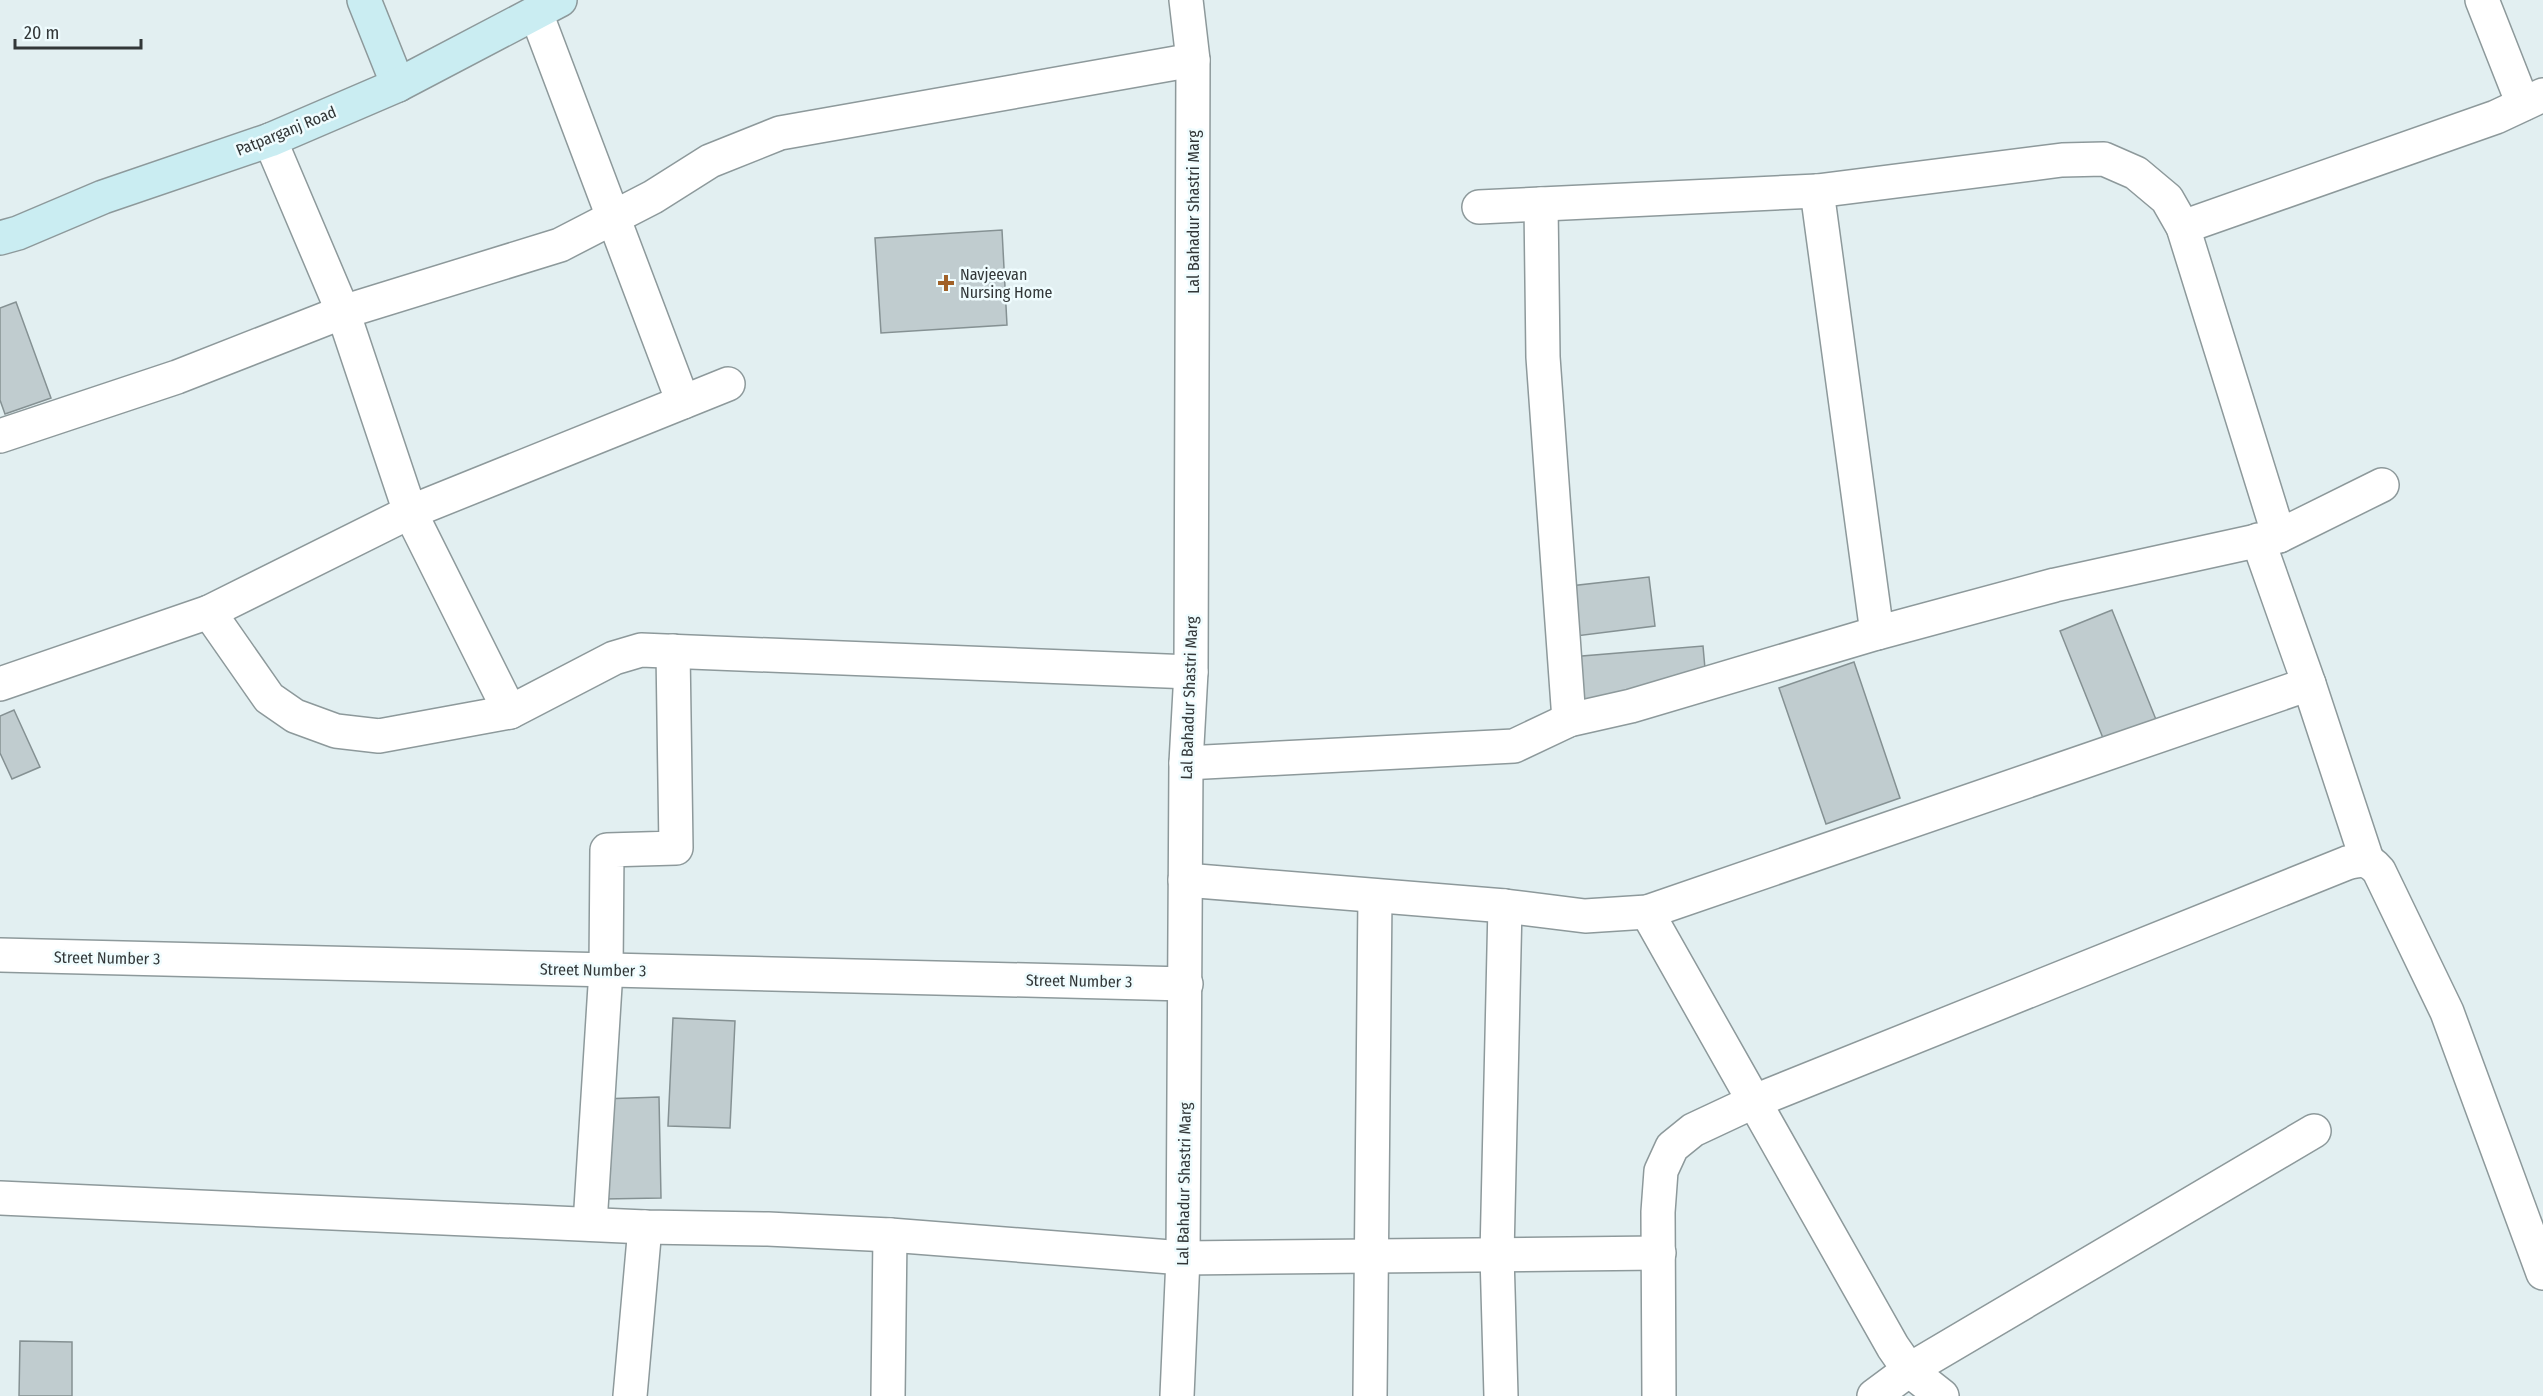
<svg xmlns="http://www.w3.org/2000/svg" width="2543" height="1396" viewBox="0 0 2543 1396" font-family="'Fira Sans Condensed',sans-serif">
<rect width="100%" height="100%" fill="#e2eff1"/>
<g fill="#c0cccf" stroke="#859193" stroke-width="1.5">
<polygon points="1002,230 1007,325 881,333 875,238"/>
<polygon points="16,302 51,398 5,414 0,400 0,308"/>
<polygon points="1649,577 1655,626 1576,636 1570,586"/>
<polygon points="2112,610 2159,727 2107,748 2060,631"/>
<polygon points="1703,646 1706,680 1579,710 1570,657"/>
<polygon points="1854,662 1900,798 1826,824 1779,688"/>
<polygon points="14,710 40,767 12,779 0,753 0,716"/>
<polygon points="673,1018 735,1021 730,1128 668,1126"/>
<polygon points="659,1097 661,1198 604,1199 601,1099"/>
<polygon points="20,1341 72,1342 72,1396 19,1396"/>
</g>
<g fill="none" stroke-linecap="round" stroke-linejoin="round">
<g stroke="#8d999b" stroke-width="36">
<g id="street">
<polyline points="2482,0 2523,104"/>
<polyline points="536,13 683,402"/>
<polyline points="270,140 343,312 410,512 510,712"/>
<polyline points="1817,191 1877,633"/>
<polyline points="1541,204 1543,357 1569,720"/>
<polyline points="1479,207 1817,191 2062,160 2104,159 2136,173 2167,199 2183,227 2279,536"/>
<polyline points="2183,227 2496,117 2543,95"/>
<polyline points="0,436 177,377 343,312 560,245 653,197 710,161 780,133 1193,60"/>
<polyline points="2258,540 2309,684 2367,860"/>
<polyline points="209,612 269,698 295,716 336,731 379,736 510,712 614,658 641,650 1191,672"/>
<polyline points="0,684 209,612 410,512 728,384"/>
<polyline points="1186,763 1514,746 1569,720 1631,706 1877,633 2055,585 2279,536 2382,485"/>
<polyline points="1185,880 1505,906 1585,916 1647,912 2309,684"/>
<polyline points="1647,912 1893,1347 1909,1370 1942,1396"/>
<polyline points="0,955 1186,984"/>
<polyline points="0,1198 645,1227 768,1229 890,1235 1183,1258 1659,1253"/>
<polyline points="590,1224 606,970 607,850 676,848 673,651"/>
<polyline points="630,1396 645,1227"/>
<polyline points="888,1396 890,1235"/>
<polyline points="1177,1396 1183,1258 1186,763 1191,672 1193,60 1186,0"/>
<polyline points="1370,1396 1375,896"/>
<polyline points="1501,1396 1497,1255 1505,906"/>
<path d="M 1659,1396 L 1658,1212 L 1661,1171 L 1672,1147 L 1693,1130 L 1755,1101 L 2347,863 C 2362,859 2369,859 2379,871 L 2447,1012 L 2543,1273"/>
<polyline points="1874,1396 1909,1370 2314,1131"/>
</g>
</g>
<g stroke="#8d999b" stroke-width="36">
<g id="secondary">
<polyline points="364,0 398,85"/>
<polyline points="0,238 18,233 103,197 270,140 398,85 560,0"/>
</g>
</g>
<use href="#street" stroke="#fff" stroke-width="33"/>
<use href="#secondary" stroke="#caedf2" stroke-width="33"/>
</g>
<path fill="#a06128" stroke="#effcfe" stroke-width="2" d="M943 274h6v6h6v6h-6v6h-6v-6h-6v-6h6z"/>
<g text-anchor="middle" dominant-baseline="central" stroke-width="5" stroke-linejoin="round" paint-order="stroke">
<g font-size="16" fill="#323738" stroke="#effcfe">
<text transform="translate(286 131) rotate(-22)">Patparganj Road</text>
<text transform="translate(1193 212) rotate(-90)">Lal Bahadur Shastri Marg</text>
<text transform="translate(1189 698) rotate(-88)">Lal Bahadur Shastri Marg</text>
<text transform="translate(107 958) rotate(1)">Street Number 3</text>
<text transform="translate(593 970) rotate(1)">Street Number 3</text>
<text transform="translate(1079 981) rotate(1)">Street Number 3</text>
<text transform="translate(1184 1184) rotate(-89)">Lal Bahadur Shastri Marg</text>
</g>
<g font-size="16" fill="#323738" stroke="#effcfe" text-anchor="start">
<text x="960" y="274">Navjeevan<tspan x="960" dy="18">Nursing Home</tspan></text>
</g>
</g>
<path d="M15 39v9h126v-9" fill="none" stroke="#323738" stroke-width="3"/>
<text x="24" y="39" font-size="18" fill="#323738" stroke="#effcfe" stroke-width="4.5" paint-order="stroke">20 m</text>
</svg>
